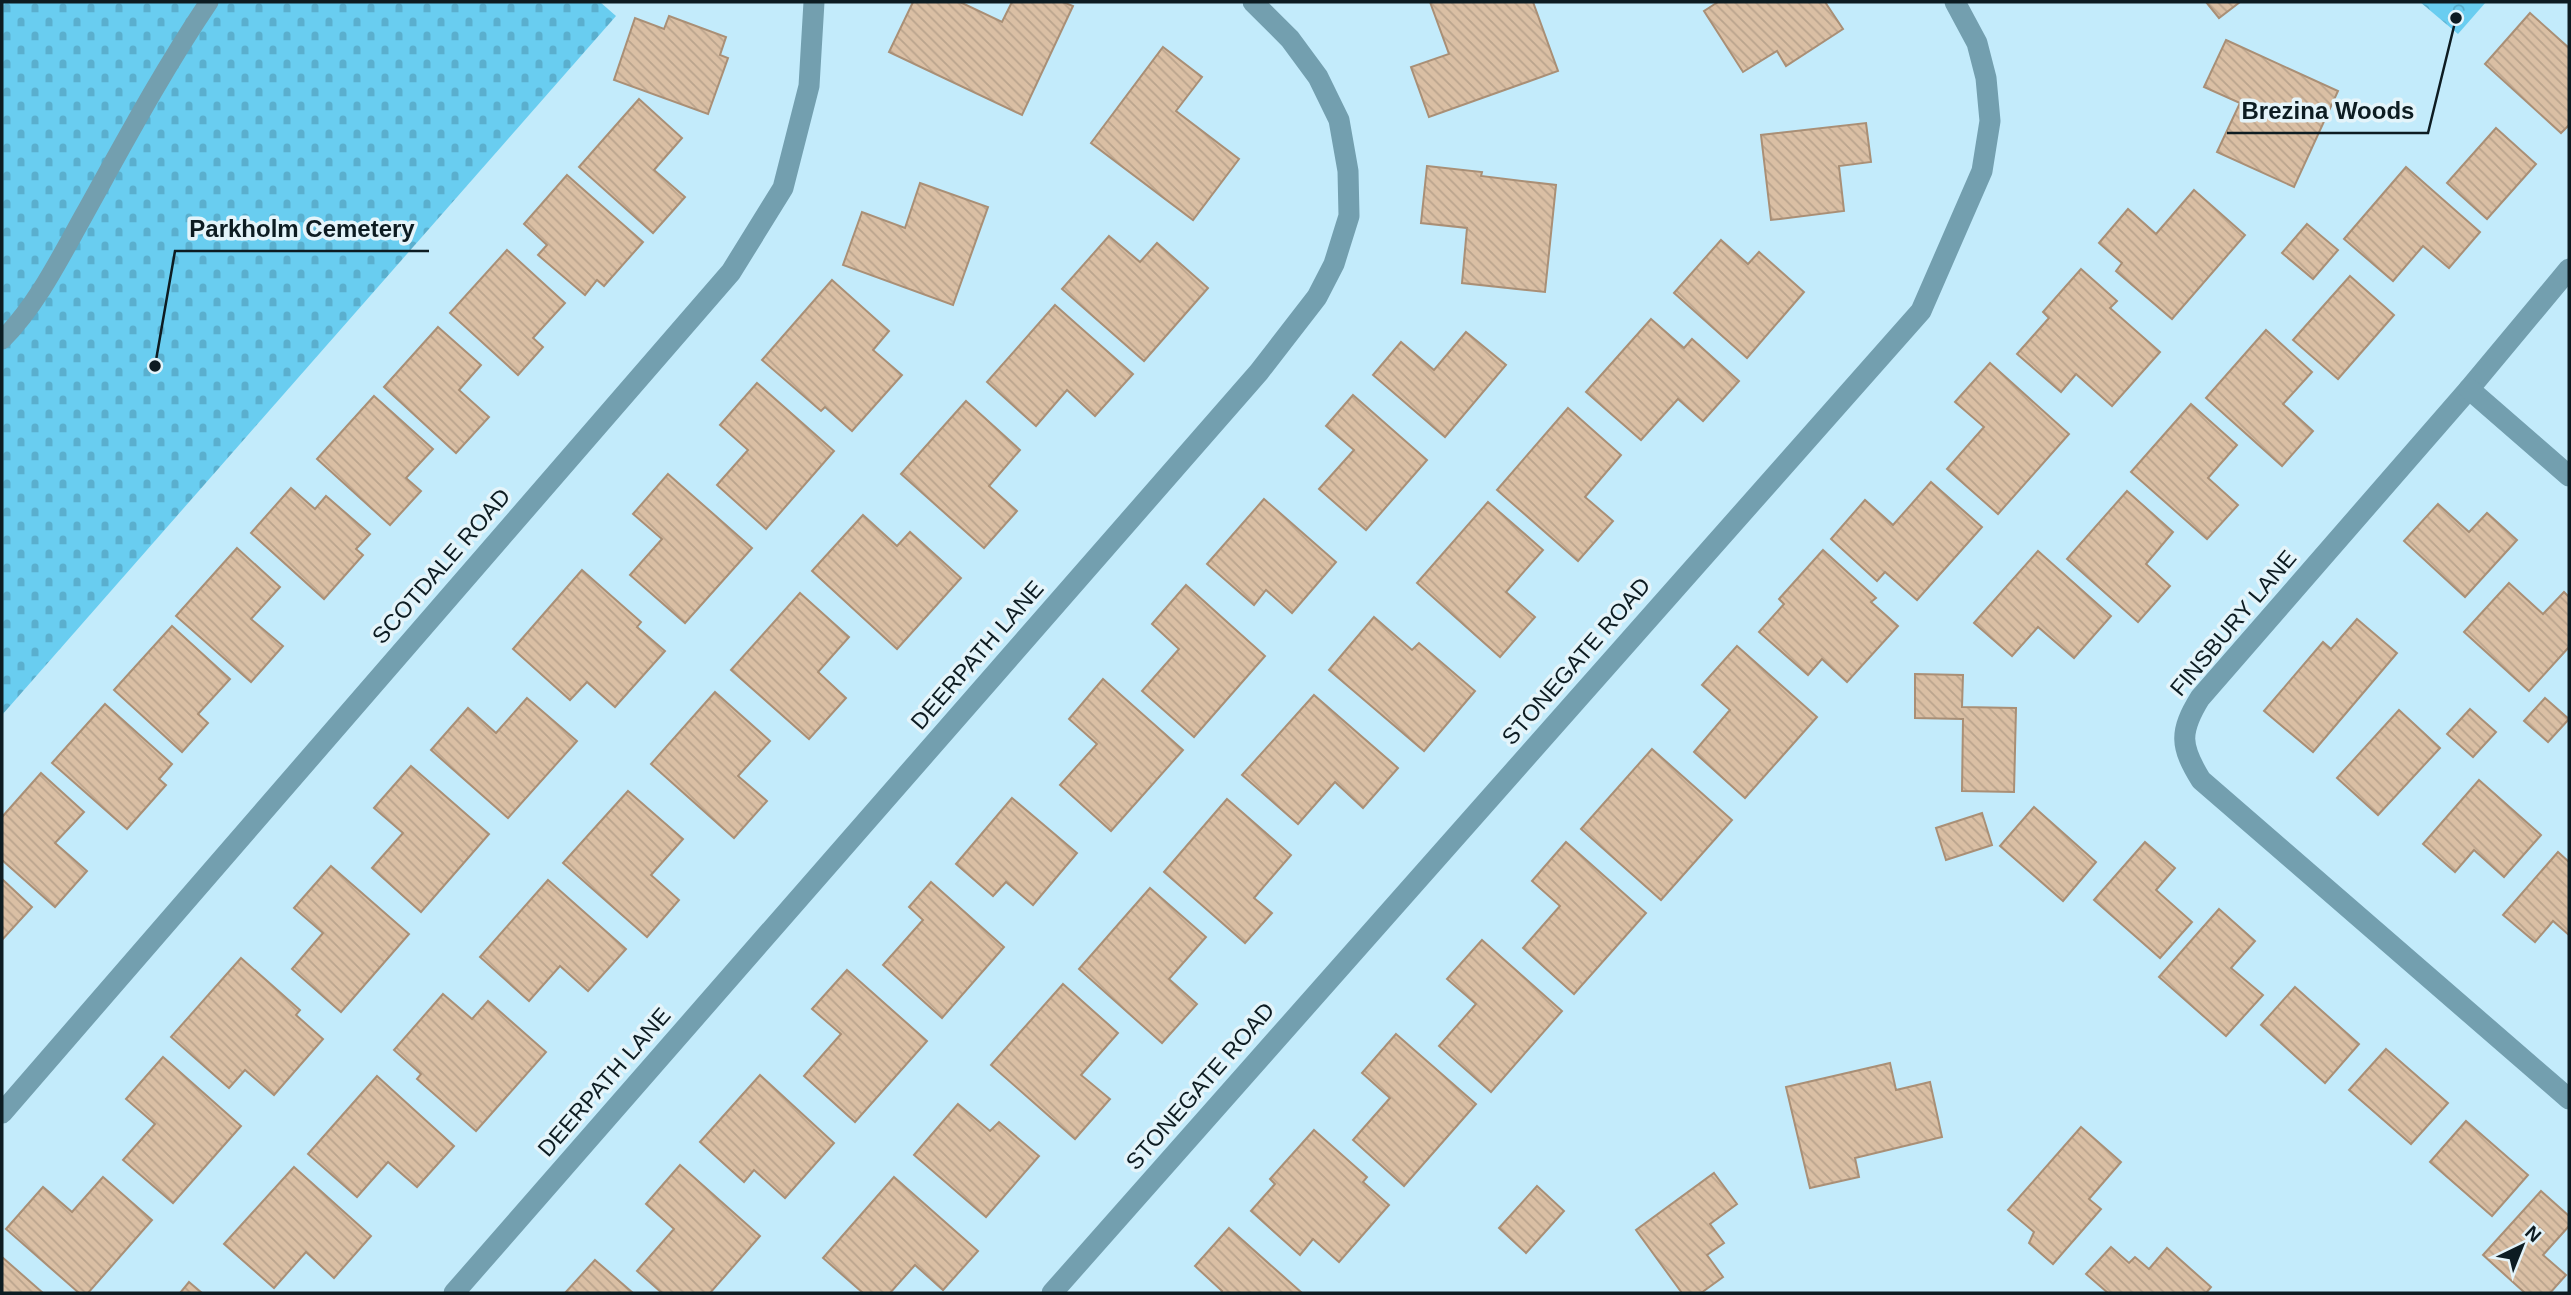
<svg xmlns="http://www.w3.org/2000/svg" width="2571" height="1295" viewBox="0 0 2571 1295" font-family="Helvetica,sans-serif">
<defs>
<pattern id="cemetery-stones" width="16" height="16" patternUnits="userSpaceOnUse" patternTransform="scale(1.75)"><rect width="16" height="16" fill="#69cdf0"/><path d="M2 7V4a2 2 0 0 1 4 0v3zM10 15v-3a2 2 0 0 1 4 0v3z" fill="#5aafce"/></pattern>
<pattern id="park-crowns" width="20" height="18" patternUnits="userSpaceOnUse" patternTransform="scale(1.75)"><rect width="20" height="18" fill="#69cdf0"/><path d="M2 6a3 3 0 1 1 6 0M12 15a3 3 0 1 1 6 0" fill="none" stroke="#5aafce"/></pattern>
<pattern id="building-back-hatch" width="6" height="6" patternUnits="userSpaceOnUse" patternTransform="scale(1.75)"><rect width="6" height="6" fill="#dabfa4"/><path d="M-1 5l2 2M0 0l6 6M5-1l2 2" fill="none" stroke="#baa48d"/></pattern>
</defs>
<rect width="100%" height="100%" fill="#c3ebfb"/>
<polygon fill="url(#cemetery-stones)" points="2,2 600,2 616,16 2,715"/>
<polygon fill="url(#park-crowns)" points="2420,2 2486,2 2458,34"/>
<g fill="url(#building-back-hatch)" stroke="#a98f76" stroke-width="2">
<polygon points="913,2 960,2 1002,22 1012,2 1063,2 1073,6 1022,115 889,52"/>
<polygon points="1430,2 1533,2 1558,71 1429,117 1411,67 1449,54"/>
<polygon points="1718,2 1825,2 1843,29 1786,66 1777,51 1743,72 1704,11"/>
<polygon points="2206,2 2240,2 2219,18"/>
<polygon points="2530,13 2569,48 2569,125 2561,133 2485,64"/>
<polygon points="669,16 726,37 720,55 728,58 708,114 614,80 635,18 664,29"/>
<polygon points="2226,40 2338,91 2294,187 2217,152 2240,103 2204,87"/>
<polygon points="1163,47 1202,77 1176,111 1239,159 1193,220 1091,143"/>
<polygon points="639,99 682,138 654,170 685,197 653,233 579,167"/>
<polygon points="1866,123 1871,162 1839,166 1844,211 1771,220 1761,135"/>
<polygon points="2496,128 2536,164 2487,219 2447,183"/>
<polygon points="1427,166 1482,172 1481,176 1556,185 1545,292 1462,283 1467,228 1421,223"/>
<polygon points="2406,167 2480,232 2449,268 2423,246 2393,281 2344,239"/>
<polygon points="567,175 643,242 604,286 597,280 585,295 538,255 547,245 524,224"/>
<polygon points="920,183 988,207 953,305 843,265 862,212 905,228"/>
<polygon points="2194,190 2245,235 2172,319 2116,271 2122,263 2099,243 2128,209 2156,234"/>
<polygon points="2307,224 2338,250 2313,279 2282,253"/>
<polygon points="1109,236 1140,262 1157,243 1208,288 1144,361 1062,289"/>
<polygon points="1721,240 1748,264 1759,252 1804,292 1747,358 1674,293"/>
<polygon points="507,250 565,303 533,338 543,347 518,375 450,313"/>
<polygon points="2081,269 2117,301 2110,308 2160,352 2112,406 2076,374 2061,392 2017,354 2049,318 2043,312"/>
<polygon points="2350,276 2394,315 2338,379 2293,340"/>
<polygon points="832,280 889,331 873,350 902,375 852,431 825,407 821,411 762,360"/>
<polygon points="1055,305 1133,374 1095,416 1067,390 1036,426 987,382"/>
<polygon points="1651,319 1684,348 1692,339 1739,381 1703,421 1678,399 1641,440 1586,392"/>
<polygon points="438,327 481,365 459,390 489,417 456,453 384,387"/>
<polygon points="2266,330 2312,372 2283,404 2313,431 2282,466 2206,398"/>
<polygon points="1466,332 1506,365 1445,437 1373,375 1401,342 1434,370"/>
<polygon points="1990,363 2069,434 1998,514 1947,469 1984,427 1955,402"/>
<polygon points="757,383 834,451 766,529 717,485 748,450 720,425"/>
<polygon points="1353,395 1427,460 1366,530 1319,489 1354,450 1326,426"/>
<polygon points="374,396 433,449 406,478 421,491 390,525 317,459"/>
<polygon points="966,401 1020,450 989,486 1017,511 984,548 901,474"/>
<polygon points="2191,404 2237,445 2208,478 2238,505 2207,539 2131,472"/>
<polygon points="1568,408 1621,455 1585,497 1613,521 1578,561 1497,490"/>
<polygon points="668,474 752,548 685,623 630,575 662,539 633,514"/>
<polygon points="1931,482 1982,527 1917,600 1885,572 1877,581 1831,539 1865,500 1893,525"/>
<polygon points="291,488 315,509 326,496 370,534 356,549 363,555 324,599 251,533"/>
<polygon points="2127,491 2173,532 2146,564 2170,586 2138,622 2067,559"/>
<polygon points="1264,499 1336,562 1292,613 1266,590 1254,605 1207,564"/>
<polygon points="1488,502 1543,550 1506,592 1535,617 1500,657 1417,583"/>
<polygon points="2438,504 2469,532 2487,513 2517,540 2465,597 2404,541"/>
<polygon points="863,515 897,546 910,532 961,578 897,649 812,571"/>
<polygon points="237,548 280,587 251,619 283,646 251,682 176,616"/>
<polygon points="1823,550 1876,598 1871,602 1898,626 1847,682 1822,659 1808,675 1759,632 1784,604 1779,599"/>
<polygon points="2038,551 2111,616 2074,658 2038,627 2012,656 1974,623"/>
<polygon points="582,570 641,622 637,627 665,651 615,707 587,682 570,700 513,649"/>
<polygon points="2509,583 2543,614 2564,592 2569,597 2569,647 2529,691 2464,632"/>
<polygon points="1186,585 1265,656 1194,737 1142,691 1179,649 1152,624"/>
<polygon points="800,593 849,637 818,672 846,698 809,739 731,670"/>
<polygon points="1374,617 1412,650 1419,643 1475,691 1424,751 1329,670"/>
<polygon points="2357,619 2397,653 2313,752 2264,711 2323,642 2331,649"/>
<polygon points="172,626 230,679 198,714 208,723 182,752 114,690"/>
<polygon points="1737,646 1817,717 1745,798 1694,752 1730,710 1702,685"/>
<polygon points="1915,674 1963,675 1962,707 2016,708 2014,792 1962,791 1963,719 1915,718"/>
<polygon points="1103,679 1183,750 1111,831 1060,785 1097,744 1069,719"/>
<polygon points="715,692 770,741 738,776 767,801 734,838 651,764"/>
<polygon points="1314,695 1398,768 1363,808 1335,782 1298,824 1242,775"/>
<polygon points="527,698 577,741 508,818 431,750 468,708 496,733"/>
<polygon points="2545,698 2569,719 2548,742 2524,721"/>
<polygon points="105,704 172,764 159,779 166,785 127,829 52,763"/>
<polygon points="2470,709 2496,732 2473,757 2447,734"/>
<polygon points="2399,710 2440,748 2378,815 2337,778"/>
<polygon points="1652,749 1732,820 1661,900 1581,829"/>
<polygon points="411,766 489,834 421,912 372,868 403,833 374,808"/>
<polygon points="41,773 84,812 55,843 87,871 55,907 2,860 2,817"/>
<polygon points="2479,780 2541,835 2504,877 2474,850 2455,872 2423,844"/>
<polygon points="628,791 683,839 651,875 679,900 647,937 563,863"/>
<polygon points="1012,798 1077,853 1033,905 1006,882 993,896 956,864"/>
<polygon points="1227,799 1291,855 1254,898 1272,913 1245,943 1164,872"/>
<polygon points="2034,807 2096,862 2063,901 2000,846"/>
<polygon points="1982,813 1992,845 1946,860 1936,828"/>
<polygon points="1566,842 1646,913 1574,994 1523,948 1560,906 1532,881"/>
<polygon points="2145,842 2175,868 2156,890 2192,922 2160,958 2094,900"/>
<polygon points="2558,852 2569,862 2569,935 2553,921 2535,942 2503,915"/>
<polygon points="331,866 409,934 341,1012 292,969 323,933 294,908"/>
<polygon points="2,879 32,907 2,940"/>
<polygon points="548,880 626,949 588,991 560,966 529,1001 480,957"/>
<polygon points="931,882 1004,947 942,1018 883,965 923,920 909,907"/>
<polygon points="1150,888 1206,937 1169,979 1197,1004 1162,1043 1079,969"/>
<polygon points="2219,909 2255,941 2231,968 2263,995 2226,1036 2159,977"/>
<polygon points="1482,940 1562,1011 1491,1092 1439,1046 1476,1004 1447,979"/>
<polygon points="241,958 300,1010 296,1015 323,1039 274,1095 245,1070 229,1088 171,1037"/>
<polygon points="847,970 927,1041 855,1122 804,1076 841,1034 812,1009"/>
<polygon points="1063,984 1118,1033 1081,1075 1110,1099 1075,1139 991,1065"/>
<polygon points="2295,987 2359,1044 2325,1083 2261,1025"/>
<polygon points="443,994 472,1019 488,1001 546,1052 476,1131 417,1079 421,1074 394,1050"/>
<polygon points="1396,1034 1476,1104 1404,1186 1353,1140 1390,1098 1362,1073"/>
<polygon points="2386,1049 2448,1103 2411,1144 2349,1090"/>
<polygon points="163,1057 241,1126 173,1203 123,1160 155,1124 126,1099"/>
<polygon points="1890,1063 1896,1090 1930,1082 1942,1137 1855,1158 1859,1177 1810,1188 1786,1087"/>
<polygon points="760,1075 834,1143 785,1198 754,1170 744,1182 700,1142"/>
<polygon points="377,1076 454,1146 417,1187 388,1162 357,1197 308,1154"/>
<polygon points="958,1104 990,1131 999,1122 1039,1156 986,1217 914,1155"/>
<polygon points="2466,1121 2528,1175 2492,1216 2430,1162"/>
<polygon points="2081,1127 2121,1162 2089,1199 2101,1209 2053,1264 2029,1243 2034,1232 2008,1210"/>
<polygon points="1314,1130 1367,1177 1363,1182 1389,1205 1339,1262 1313,1239 1300,1255 1251,1211 1275,1184 1270,1179"/>
<polygon points="680,1165 760,1236 710,1293 662,1293 637,1271 674,1229 646,1204"/>
<polygon points="294,1167 371,1236 334,1278 306,1252 274,1288 224,1244"/>
<polygon points="1714,1173 1737,1204 1710,1224 1724,1243 1707,1255 1723,1277 1701,1293 1682,1293 1636,1230"/>
<polygon points="103,1177 152,1220 88,1293 79,1293 6,1229 43,1187 72,1212"/>
<polygon points="894,1177 978,1251 943,1290 915,1265 890,1293 863,1293 823,1258"/>
<polygon points="1537,1186 1564,1211 1526,1253 1499,1228"/>
<polygon points="2541,1191 2569,1216 2569,1226 2543,1255 2566,1275 2550,1293 2525,1293 2483,1255"/>
<polygon points="1229,1228 1302,1293 1221,1293 1222,1291 1195,1266"/>
<polygon points="2111,1247 2129,1263 2135,1257 2149,1269 2167,1248 2211,1287 2206,1293 2108,1293 2086,1274"/>
<polygon points="2,1257 43,1293 2,1293"/>
<polygon points="595,1260 633,1293 565,1293"/>
<polygon points="189,1282 202,1293 180,1293"/>
</g>
<g fill="none" stroke-linecap="round" stroke-linejoin="round">
<path stroke="#739faf" stroke-width="19" d="M 2,340 C 37,305 60,258 84,215 C 124,143 163,70 209,2"/>
<g stroke="#739faf" stroke-width="21">
<path d="M 2569,269 L 2469,389 L 2200,698 C 2179,732 2180,746 2201,780 L 2569,1099"/>
<polyline points="2469,389 2569,476"/>
<polyline points="2,1113 731,272 783,188 809,86 814,2"/>
<polyline points="454,1293 1259,372 1317,297 1334,264 1349,216 1348,171 1339,120 1318,77 1290,39 1253,2"/>
<polyline points="1052,1293 1921,311 1982,171 1990,121 1986,78 1977,43 1955,2"/>
</g>
</g>
<g text-anchor="middle" dominant-baseline="central" stroke-width="7" stroke-linejoin="round" paint-order="stroke">
<g font-size="23" fill="#0d1c22" stroke="#e4f4fa">
<text transform="translate(441 566) rotate(-49)">SCOTDALE ROAD</text>
<text transform="translate(2233 623) rotate(-50)">FINSBURY LANE</text>
<text transform="translate(977 655) rotate(-49)">DEERPATH LANE</text>
<text transform="translate(1576 661) rotate(-49)">STONEGATE ROAD</text>
<text transform="translate(604 1082) rotate(-49)">DEERPATH LANE</text>
<text transform="translate(1200 1086) rotate(-49)">STONEGATE ROAD</text>
</g>
</g>
<path fill="none" stroke="#0d1c22" stroke-width="2.5" d="M2456 18L2428 133H2227M155 366L175 251H429"/>
<g fill="#0d1c22" stroke="#e4f4fa" stroke-width="2.5">
<circle cx="2456" cy="18" r="7"/>
<circle cx="155" cy="366" r="7"/>
</g>
<g font-size="24" text-anchor="middle" font-weight="bold" fill="#0d1c22" stroke="#e4f4fa" stroke-width="7" stroke-linejoin="round" paint-order="stroke">
<text x="2328" y="119">Brezina Woods</text>
<text x="302" y="237">Parkholm Cemetery</text>
</g>
<rect width="2571" height="1295" fill="none" stroke="#0d1c22" stroke-width="7"/>
<g transform="translate(2522 1246) rotate(43)" stroke="#e4f4fa" stroke-width="5" paint-order="stroke">
<path d="M0-5L12 26L0 18L-12 26Z" fill="#0d1c22"/>
<text y="-10" font-size="19" font-weight="bold" text-anchor="middle" fill="#0d1c22">N</text>
</g>
</svg>
